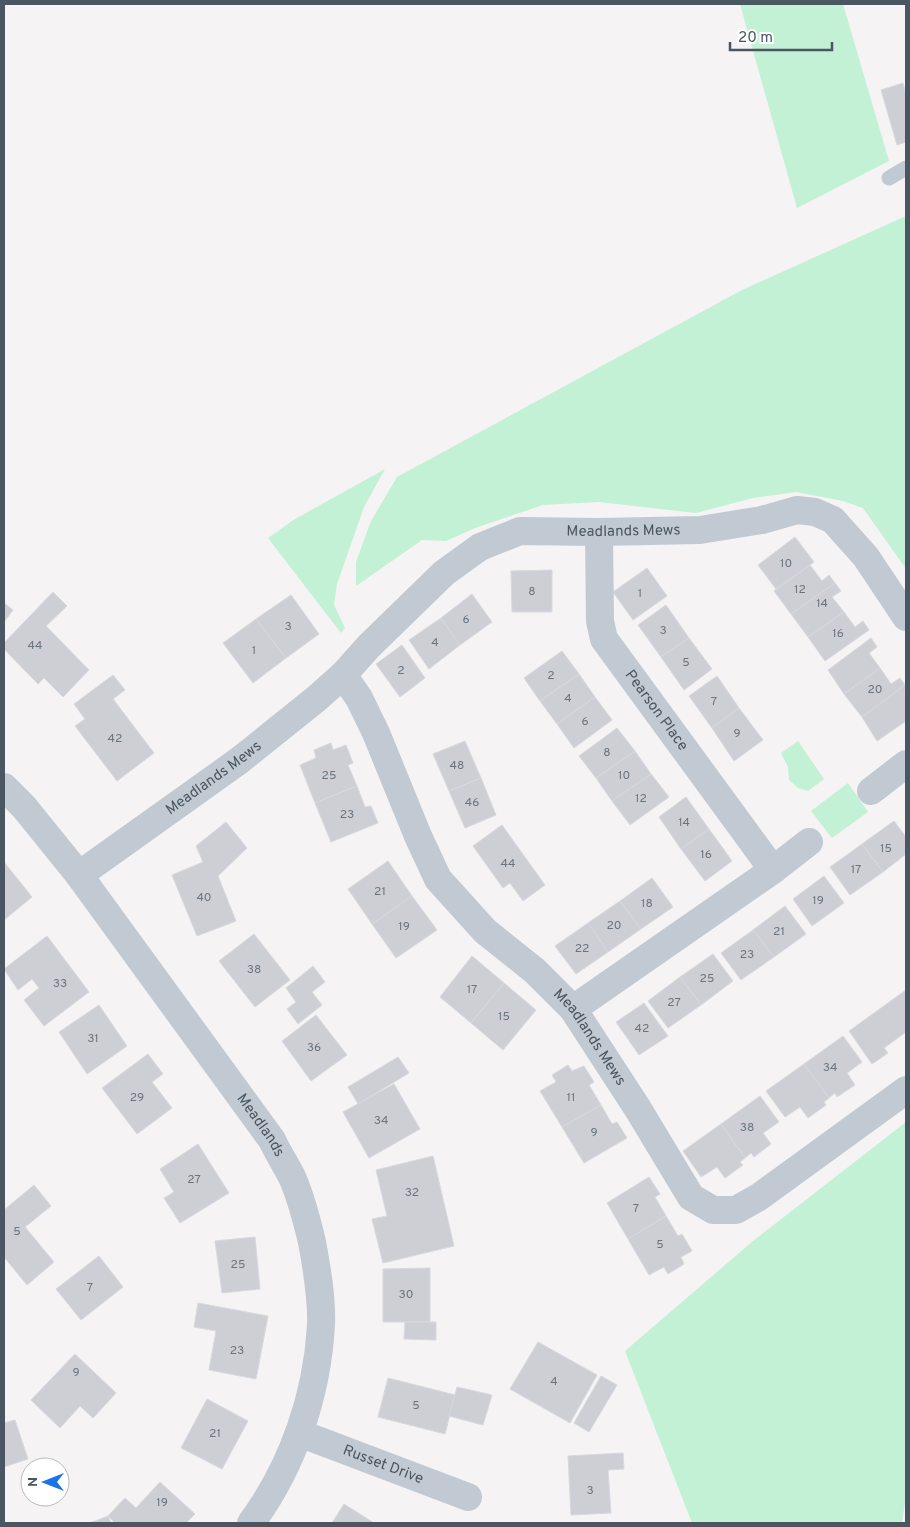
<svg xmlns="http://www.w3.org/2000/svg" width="910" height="1527" viewBox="0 0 910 1527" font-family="Overpass,sans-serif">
<rect width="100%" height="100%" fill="#f5f3f3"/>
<g fill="#c3f1d5">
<polygon points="740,4 843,4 889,161 797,208"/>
<polygon points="906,216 906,569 863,508 843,501 796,492 753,498 696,513 599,502 543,505 475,528 446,541 422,540 356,586 356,562 371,521 397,477 742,290"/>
<polygon points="385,469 364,507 337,584 334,605 345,628 341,633 268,538 295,519"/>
<polygon points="798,741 824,779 808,791 798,788 789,780 788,767 781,753"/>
<polygon points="848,783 868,812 832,838 811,811"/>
<polygon points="906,1122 906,1496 902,1523 692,1523 625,1351 753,1241"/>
</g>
<g fill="#cdcfd5" stroke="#d7d9de">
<polygon points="903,83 906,95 906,142 897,145 881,90"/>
<polygon points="795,537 814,562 776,589 758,565"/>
<polygon points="810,565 822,581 829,575 835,583 791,614 774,591"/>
<polygon points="647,568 667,596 633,620 613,592"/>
<polygon points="552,570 552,612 512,612 511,571"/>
<polygon points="835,583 841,591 832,597 844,612 808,637 791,614"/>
<polygon points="53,592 67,606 46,626 89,670 63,697 44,678 38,684 4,649 4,643"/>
<polygon points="472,594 492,622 460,645 441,618"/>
<polygon points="291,595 319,634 286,658 256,619"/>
<polygon points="4,603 13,610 4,622"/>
<polygon points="666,605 689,638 661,657 638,625"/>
<polygon points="844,612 855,627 863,621 869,630 825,661 808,637"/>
<polygon points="441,618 460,645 429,669 409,640"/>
<polygon points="256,619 286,658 253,683 223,643"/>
<polygon points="689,638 712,669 684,690 661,657"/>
<polygon points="871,638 877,647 869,653 880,668 844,694 828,670"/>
<polygon points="402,645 425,678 400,697 376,664"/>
<polygon points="562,651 579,674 540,701 524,678"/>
<polygon points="880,668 891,684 900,678 905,685 862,717 844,694"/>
<polygon points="579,674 595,697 557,724 540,701"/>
<polygon points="113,675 125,690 113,699 154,753 117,781 75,726 85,719 74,704"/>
<polygon points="717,676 739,708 712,728 689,696"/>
<polygon points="905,685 906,721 877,741 862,717"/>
<polygon points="595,697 612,720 574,748 557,724"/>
<polygon points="739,708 763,740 734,761 712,728"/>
<polygon points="617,728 635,751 596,778 579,756"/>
<polygon points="465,741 481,778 449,791 433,754"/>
<polygon points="331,743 333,750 346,745 353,763 348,765 357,786 315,803 300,765 316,758 314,750"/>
<polygon points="635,751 651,774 612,801 596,778"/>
<polygon points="651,774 669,797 630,825 612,801"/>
<polygon points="481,778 496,815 465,828 449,791"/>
<polygon points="357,786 365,807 371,806 378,823 331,842 315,803"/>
<polygon points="686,797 709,829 681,849 659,817"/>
<polygon points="894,821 906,837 906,854 883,872 862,844"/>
<polygon points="226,822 247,848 218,876 236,921 197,936 172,875 203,862 196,846"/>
<polygon points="502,825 545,885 523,901 510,883 503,888 473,846"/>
<polygon points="709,829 732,861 705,881 681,849"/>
<polygon points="862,844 883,872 850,895 830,867"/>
<polygon points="388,861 412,896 372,924 348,889"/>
<polygon points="4,862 32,897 4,920"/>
<polygon points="824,876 844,903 812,926 793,899"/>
<polygon points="652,878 673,907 641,929 620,901"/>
<polygon points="412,896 437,930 396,958 372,924"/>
<polygon points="620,901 641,929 608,952 588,923"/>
<polygon points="785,906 806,934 774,957 753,930"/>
<polygon points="588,923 608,952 576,974 555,946"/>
<polygon points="753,930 774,957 741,980 721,953"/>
<polygon points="254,934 290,980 255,1007 219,961"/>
<polygon points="47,936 89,992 44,1026 24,1000 39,988 32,979 18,990 4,969"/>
<polygon points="713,954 733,981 701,1005 680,977"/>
<polygon points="472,956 504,983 471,1023 440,997"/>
<polygon points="313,966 325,982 312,992 322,1005 298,1024 287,1009 296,1002 286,988"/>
<polygon points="680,977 701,1005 668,1028 648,1001"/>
<polygon points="504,983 536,1010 503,1050 471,1023"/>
<polygon points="906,990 906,1032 884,1048 888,1053 872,1064 849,1031"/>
<polygon points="644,1003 668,1036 639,1055 616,1022"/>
<polygon points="99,1005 127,1046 87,1074 59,1032"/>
<polygon points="316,1015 347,1055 311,1081 282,1041"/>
<polygon points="843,1036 862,1062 847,1073 855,1085 837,1097 835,1093 829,1098 804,1064"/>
<polygon points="148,1054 163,1074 152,1082 172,1108 137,1134 102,1088"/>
<polygon points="398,1057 409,1073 358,1104 348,1087"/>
<polygon points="804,1064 829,1098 824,1102 826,1105 808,1118 800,1107 785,1117 766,1091"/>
<polygon points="568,1065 572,1071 584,1066 594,1082 589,1085 601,1105 562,1127 540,1091 556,1082 552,1075"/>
<polygon points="394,1084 420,1129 369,1158 343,1112"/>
<polygon points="760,1096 779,1122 763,1133 771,1144 754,1157 751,1153 745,1158 721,1124"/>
<polygon points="601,1105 612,1124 617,1122 627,1138 584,1163 562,1127"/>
<polygon points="721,1124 745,1158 740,1162 743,1165 725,1178 717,1167 701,1177 683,1151"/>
<polygon points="198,1144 229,1193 180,1223 164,1198 174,1192 160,1169"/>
<polygon points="433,1156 454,1246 383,1263 372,1219 387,1216 376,1170"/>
<polygon points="649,1177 660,1194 655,1197 666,1216 628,1239 607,1203"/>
<polygon points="34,1185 51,1206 25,1227 54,1262 27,1285 4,1257 4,1210"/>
<polygon points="666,1216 678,1236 682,1234 692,1251 681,1257 684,1264 668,1274 664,1267 649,1275 628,1239"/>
<polygon points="255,1237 260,1289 222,1293 215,1241"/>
<polygon points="99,1256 123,1287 81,1320 56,1289"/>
<polygon points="430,1268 430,1322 383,1322 383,1269"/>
<polygon points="198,1303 268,1316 256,1379 209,1370 216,1331 194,1327"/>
<polygon points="405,1322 436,1322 436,1340 404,1339"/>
<polygon points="538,1342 597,1375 570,1423 510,1389"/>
<polygon points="75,1354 116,1393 93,1418 80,1406 60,1428 31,1400"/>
<polygon points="601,1376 617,1385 589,1432 574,1423"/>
<polygon points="388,1378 455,1395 445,1434 378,1417"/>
<polygon points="457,1387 492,1395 483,1425 449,1416"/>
<polygon points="207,1399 248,1421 222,1469 181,1448"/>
<polygon points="15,1420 28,1459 4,1467 4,1423"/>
<polygon points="623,1453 624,1469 608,1470 611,1513 571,1515 568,1456"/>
<polygon points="160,1482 195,1514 186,1523 115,1523 108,1516 125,1498 136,1508"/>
<polygon points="344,1504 374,1523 332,1523"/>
<polygon points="108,1516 111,1523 90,1523"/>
</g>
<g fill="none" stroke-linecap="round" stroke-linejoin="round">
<polyline stroke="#c1cad2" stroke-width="15" points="889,178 906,168"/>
<g stroke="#c1cad2" stroke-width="28">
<path id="s1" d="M 599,532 L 600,621 L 604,639 L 773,870"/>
<path id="s2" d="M 343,675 L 359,698 L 376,733 L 418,836 L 438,879 L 485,931 L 535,971 L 573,1009 L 638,1109 L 691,1197 L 713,1210 L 736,1210 L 759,1197 L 906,1090"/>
<path id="s3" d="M 4,787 L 24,807 L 79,875 L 272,1140 C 278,1153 286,1165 292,1177 C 301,1197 307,1221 312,1242 C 317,1269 322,1298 321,1325 C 317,1396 293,1466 251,1523"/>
<polyline points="871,791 906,764"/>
<path id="s4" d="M 79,875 L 240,760 L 316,699 L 343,675 L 369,646 L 444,573 L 480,547 L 520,531 L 599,532 L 700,530 L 762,520 L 797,510 L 815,512 L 833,520 L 866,557 L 906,617"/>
<polyline points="573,1009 773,870 809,842"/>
<path id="s5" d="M 299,1433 L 468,1497"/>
</g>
</g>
<g text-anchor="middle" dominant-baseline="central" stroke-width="5" stroke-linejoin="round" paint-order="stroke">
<g font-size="12" fill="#6b747e">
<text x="786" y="564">10</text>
<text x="800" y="590">12</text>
<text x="532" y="592">8</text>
<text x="640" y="594">1</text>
<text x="822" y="604">14</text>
<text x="466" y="620">6</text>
<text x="288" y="627">3</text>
<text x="663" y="631">3</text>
<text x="838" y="634">16</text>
<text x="435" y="643">4</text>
<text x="35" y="646">44</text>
<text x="254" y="651">1</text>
<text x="686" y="663">5</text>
<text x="401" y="671">2</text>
<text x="551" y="676">2</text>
<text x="875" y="690">20</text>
<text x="568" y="699">4</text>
<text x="714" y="702">7</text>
<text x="585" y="722">6</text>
<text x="737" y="734">9</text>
<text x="115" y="739">42</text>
<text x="607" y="753">8</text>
<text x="457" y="766">48</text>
<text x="329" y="776">25</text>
<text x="624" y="776">10</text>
<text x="641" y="799">12</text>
<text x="472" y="803">46</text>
<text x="347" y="815">23</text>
<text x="684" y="823">14</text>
<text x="886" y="849">15</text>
<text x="706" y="855">16</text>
<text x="508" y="864">44</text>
<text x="856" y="870">17</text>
<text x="380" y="892">21</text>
<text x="204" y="898">40</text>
<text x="818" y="901">19</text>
<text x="647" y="904">18</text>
<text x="614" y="926">20</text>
<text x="404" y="927">19</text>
<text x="779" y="932">21</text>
<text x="582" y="949">22</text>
<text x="747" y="955">23</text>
<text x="254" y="970">38</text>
<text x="707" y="979">25</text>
<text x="60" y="984">33</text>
<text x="472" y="990">17</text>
<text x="674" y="1003">27</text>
<text x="504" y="1017">15</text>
<text x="642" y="1029">42</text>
<text x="93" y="1039">31</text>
<text x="314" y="1048">36</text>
<text x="830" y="1068">34</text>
<text x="137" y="1098">29</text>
<text x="571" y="1098">11</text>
<text x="381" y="1121">34</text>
<text x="747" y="1128">38</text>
<text x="594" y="1133">9</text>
<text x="194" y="1180">27</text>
<text x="412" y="1193">32</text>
<text x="636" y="1209">7</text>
<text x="17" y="1232">5</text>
<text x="660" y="1245">5</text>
<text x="238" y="1265">25</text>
<text x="90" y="1288">7</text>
<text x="406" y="1295">30</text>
<text x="237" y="1351">23</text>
<text x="76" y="1373">9</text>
<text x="554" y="1382">4</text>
<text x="416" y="1406">5</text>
<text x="215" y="1434">21</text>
<text x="590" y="1491">3</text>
<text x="162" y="1503">19</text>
</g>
<g font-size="15" fill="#4a5661" stroke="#fff">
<text stroke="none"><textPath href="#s4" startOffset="666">Meadlands Mews</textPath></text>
<text stroke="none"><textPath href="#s1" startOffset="196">Pearson Place</textPath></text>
<text stroke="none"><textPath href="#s4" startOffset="166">Meadlands Mews</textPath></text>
<text stroke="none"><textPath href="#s2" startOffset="446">Meadlands Mews</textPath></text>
<text stroke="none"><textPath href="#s3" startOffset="425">Meadlands</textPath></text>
<text stroke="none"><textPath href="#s5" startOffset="90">Russet Drive</textPath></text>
</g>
</g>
<rect width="910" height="1527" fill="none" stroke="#4a5661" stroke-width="10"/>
<g transform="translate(45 1482) rotate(270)"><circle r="24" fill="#ffffff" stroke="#b7bbc0"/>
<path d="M0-4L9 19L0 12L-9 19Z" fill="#1a73e8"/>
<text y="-8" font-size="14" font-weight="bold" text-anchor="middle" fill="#4a5661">N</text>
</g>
<path d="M730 42v8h102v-8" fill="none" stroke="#4a5661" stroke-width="2.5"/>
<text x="738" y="42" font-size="15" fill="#4a5661" stroke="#ffffff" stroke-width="4" paint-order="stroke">20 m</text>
</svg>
